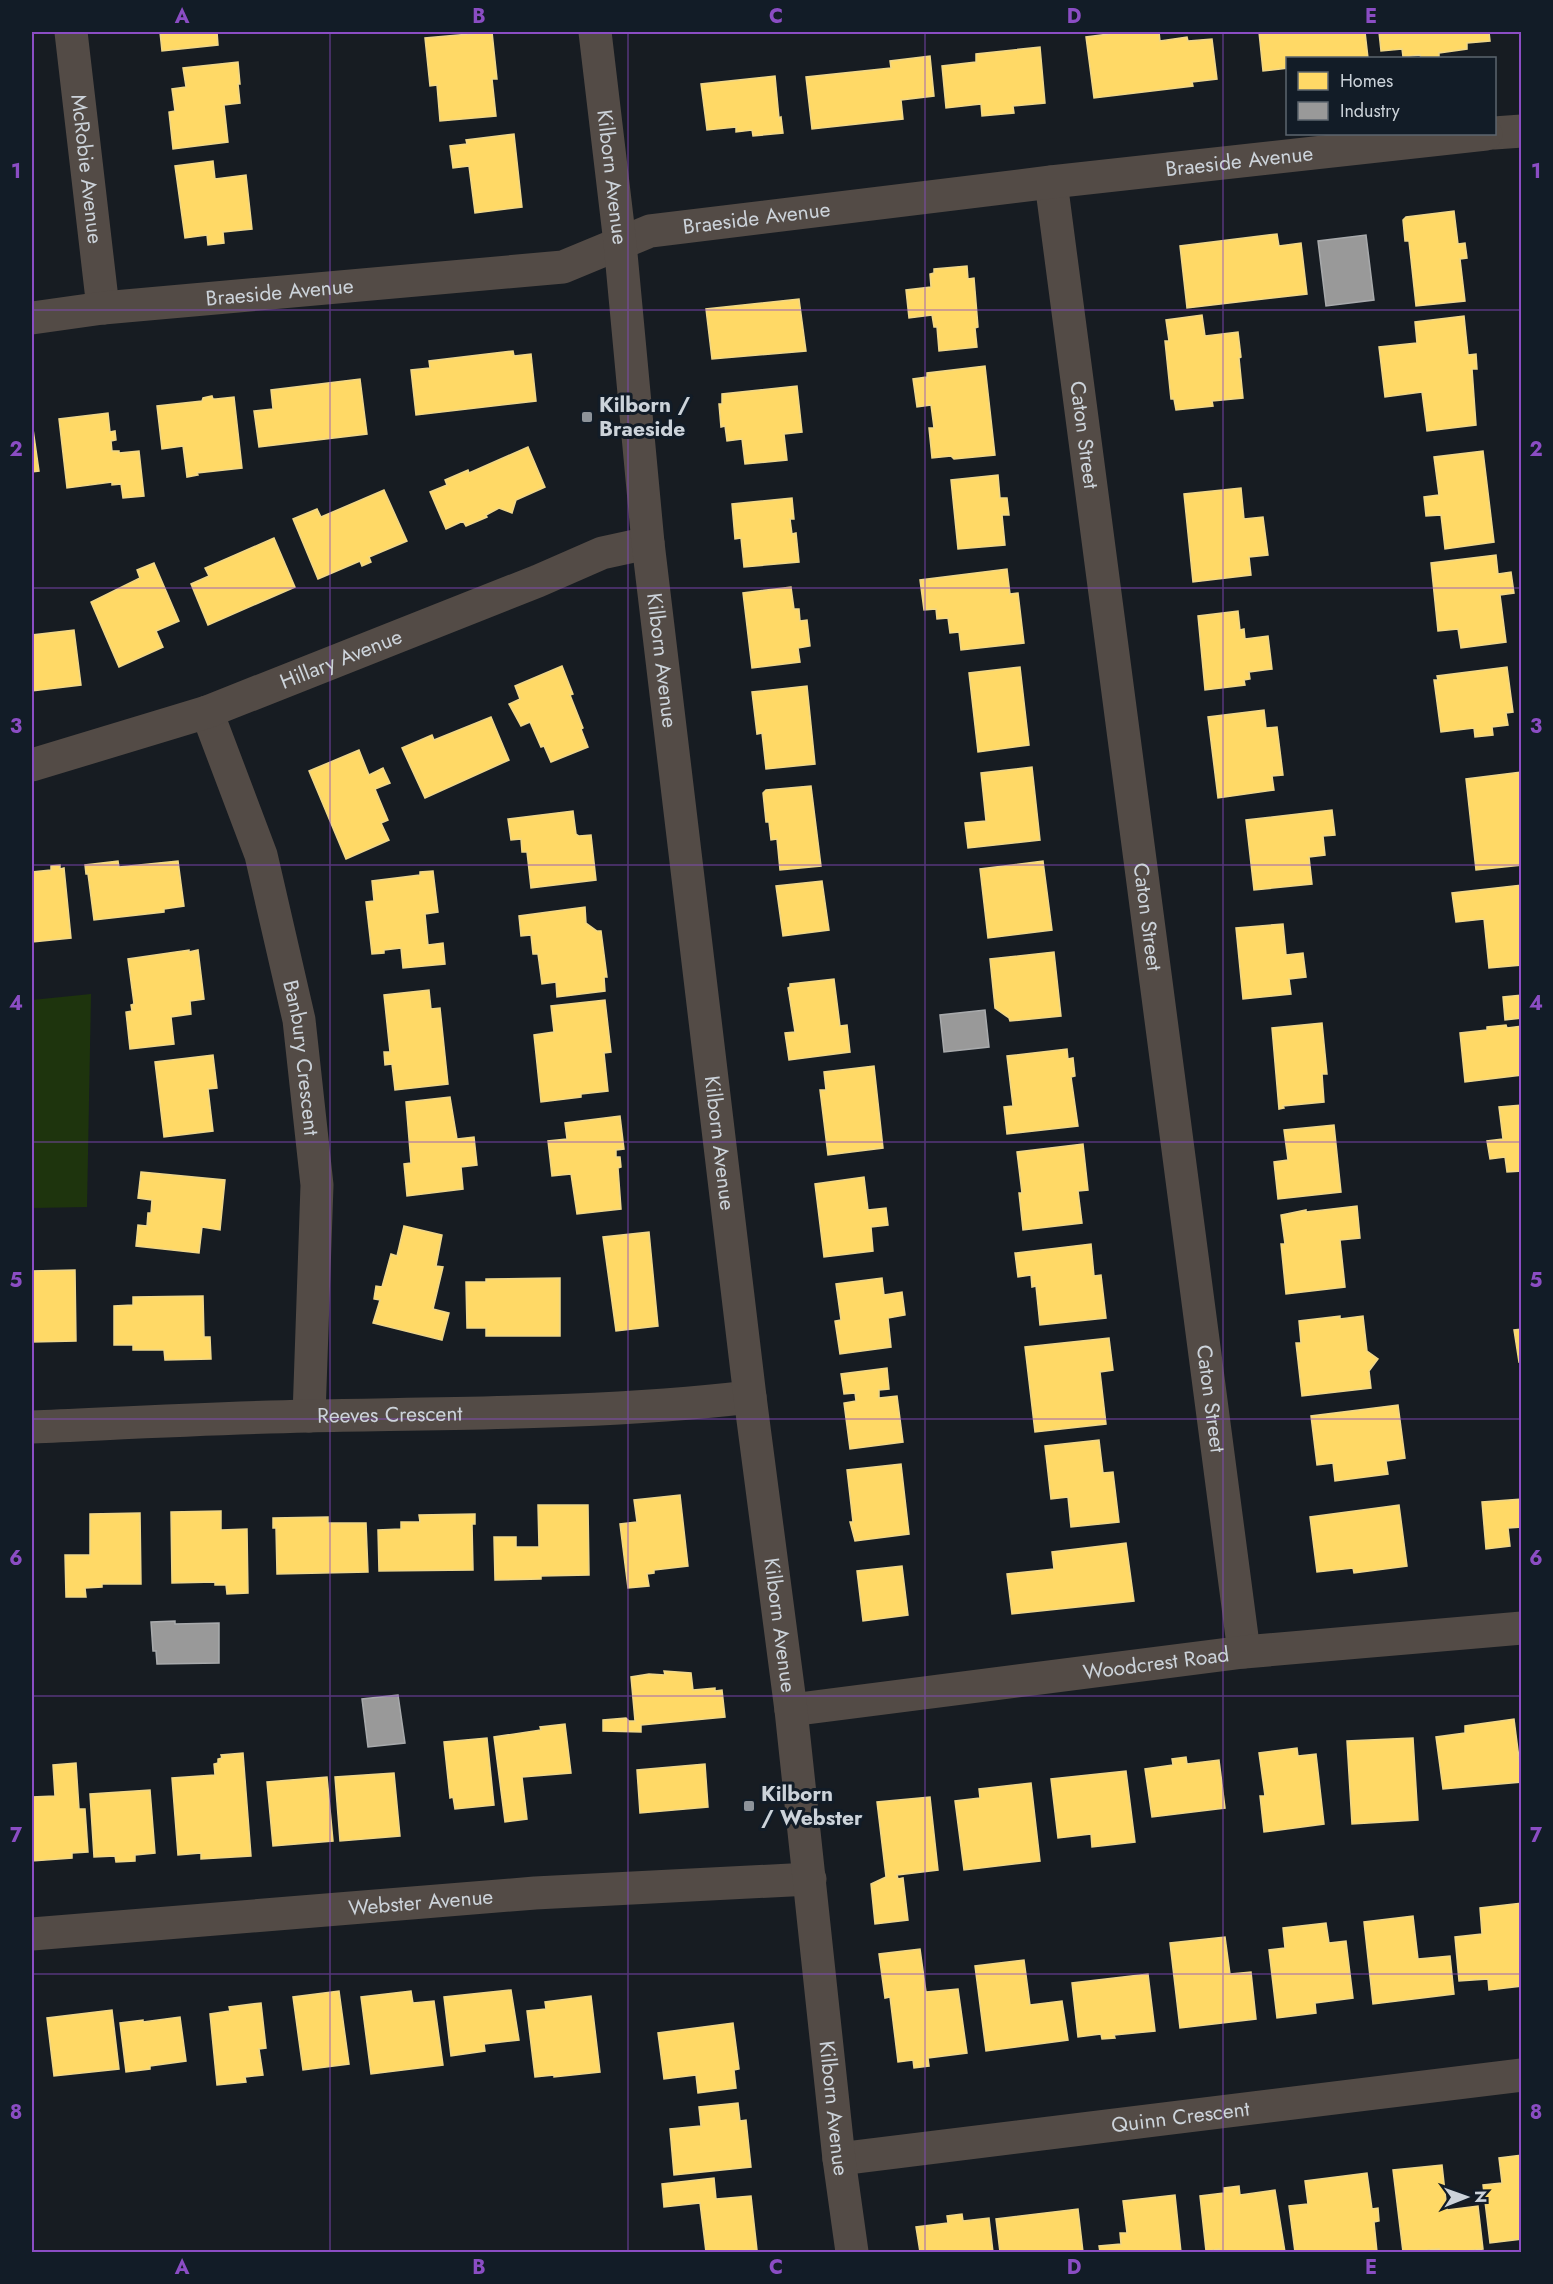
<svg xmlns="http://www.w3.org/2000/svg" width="1553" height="2284" viewBox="0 0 1553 2284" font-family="Jost,sans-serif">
<rect width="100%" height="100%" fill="#171c22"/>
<polygon fill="#1e340d" points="91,994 87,1207 32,1208 32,1000"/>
<g fill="#ffd966" stroke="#f0d789" stroke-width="1.5">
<polygon points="160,32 217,32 218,45 162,51"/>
<polygon points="492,32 497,79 492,79 496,116 440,121 437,85 430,86 425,38"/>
<polygon points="1109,32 1159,32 1160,41 1187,37 1188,41 1212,39 1217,79 1192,82 1193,86 1094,98 1086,37 1109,34"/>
<polygon points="1259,32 1365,32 1368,58 1288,58 1288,68 1263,71"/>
<polygon points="1379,32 1489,32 1490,41 1467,43 1467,49 1439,53 1439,58 1421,58 1420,55 1403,57 1402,49 1381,51"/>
<polygon points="1040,47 1045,103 1013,106 1014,113 982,116 981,104 946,108 942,66 976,62 976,54"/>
<polygon points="930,56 934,96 901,100 903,119 812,129 806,77 891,68 890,61"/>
<polygon points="238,62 240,84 238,84 240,103 224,105 228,142 173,149 169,112 175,111 172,89 186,87 183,68"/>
<polygon points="775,76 779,118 781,117 783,133 753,136 752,130 736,132 736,127 707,130 701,84"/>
<polygon points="514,134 522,207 475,213 469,166 453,168 450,146 467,144 466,140"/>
<polygon points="213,161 215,179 246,175 252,229 223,232 224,243 208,245 207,235 185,238 175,166"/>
<polygon points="1454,211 1458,244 1465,243 1467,258 1460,259 1465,301 1416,306 1409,241 1405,241 1403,220 1406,217"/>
<polygon points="1277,234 1279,246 1301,243 1307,294 1187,308 1180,246"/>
<polygon points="967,266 968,279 974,278 978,327 975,328 977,347 939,351 937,327 934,327 932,315 909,318 906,290 931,287 930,274 934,273 934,269"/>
<polygon points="799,299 806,351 712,359 706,309"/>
<polygon points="1202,315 1205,336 1238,332 1241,357 1239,358 1243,398 1212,401 1213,406 1176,410 1174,399 1171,399 1165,341 1169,341 1166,320"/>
<polygon points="1464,316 1468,355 1476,354 1477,369 1472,369 1476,425 1427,431 1422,392 1385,397 1379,347 1417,343 1415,322"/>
<polygon points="513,351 514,356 531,354 536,401 416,415 411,370 430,368 429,361"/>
<polygon points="985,366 995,455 954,459 951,456 932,458 929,428 934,428 931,405 917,407 913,379 927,377 927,373"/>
<polygon points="360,379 367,434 259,447 254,411 273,409 271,390"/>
<polygon points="797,386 802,432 784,434 787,460 745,464 742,439 727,441 725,426 721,427 719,404 722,404 722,394"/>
<polygon points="212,396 213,399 216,399 234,397 242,468 197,473 198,475 187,477 183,446 162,449 157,406 202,401 203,398"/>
<polygon points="108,413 110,432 115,431 116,440 111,441 112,451 119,451 119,453 139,451 144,496 123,498 121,484 112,485 112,482 67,488 59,419"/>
<polygon points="33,429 39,471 32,472 32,430"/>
<polygon points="528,447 545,487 516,500 512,513 499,508 486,515 487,517 466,526 463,521 446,529 430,492 447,485 445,480 468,470 469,473"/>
<polygon points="1483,451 1494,542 1445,549 1441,515 1426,516 1424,497 1439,495 1434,457"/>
<polygon points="998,475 1000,498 1007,498 1009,515 1002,515 1005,545 958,549 951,480"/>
<polygon points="1241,488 1244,519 1263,517 1268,555 1249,557 1251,575 1193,582 1184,494"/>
<polygon points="384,490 407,541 369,557 371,562 362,566 360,561 318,579 293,519 317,509 321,517"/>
<polygon points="792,498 794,519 790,519 792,534 796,533 799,562 744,567 741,538 735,539 732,504"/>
<polygon points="274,538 295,587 208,625 191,584 209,576 205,568"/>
<polygon points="1496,555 1498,574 1511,572 1514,593 1500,595 1506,642 1461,648 1458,629 1438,631 1431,563"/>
<polygon points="154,563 179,621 156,631 163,647 119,667 91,602 140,578 137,570"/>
<polygon points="1007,569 1010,594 1018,593 1024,643 961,650 959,632 950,633 948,618 937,619 936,609 924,610 920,580"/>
<polygon points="791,587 794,609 799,609 800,621 807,620 810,646 798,648 800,662 752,668 743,593"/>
<polygon points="1238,611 1240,630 1244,629 1245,639 1268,636 1272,669 1249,672 1250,679 1244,680 1245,685 1205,690 1198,616"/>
<polygon points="74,630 81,685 32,691 32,635"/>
<polygon points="562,666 573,694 570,695 583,728 581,729 588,747 551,762 544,746 541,747 530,722 521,726 509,704 520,699 515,686"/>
<polygon points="1020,667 1029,745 978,752 969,673"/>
<polygon points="1507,667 1513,712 1506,713 1508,725 1492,727 1493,735 1475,737 1474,728 1441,732 1434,680 1438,680 1437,676"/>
<polygon points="807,686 815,764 766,769 762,733 757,734 752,692"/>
<polygon points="1264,710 1266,728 1277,727 1283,775 1272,776 1274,790 1218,798 1208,717"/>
<polygon points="491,717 509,760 425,798 402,748 432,735 434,740"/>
<polygon points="359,750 369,775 383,768 390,783 375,789 388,820 381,823 389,840 346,859 309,771"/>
<polygon points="1032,767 1040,840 968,848 965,823 986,821 981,773"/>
<polygon points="1521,772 1522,865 1476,870 1466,779"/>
<polygon points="811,786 821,866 780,870 777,839 771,840 769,822 766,822 763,793 766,790"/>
<polygon points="1332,810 1335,835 1323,836 1325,855 1309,857 1312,884 1254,890 1246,820"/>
<polygon points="573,811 576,834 579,836 591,835 596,880 531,888 527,852 522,852 521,839 511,840 508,819"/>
<polygon points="118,861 119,867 178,861 184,906 164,909 164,912 94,920 88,874 86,874 85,865"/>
<polygon points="1043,861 1052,930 988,938 980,869"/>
<polygon points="60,865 60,869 64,868 71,938 32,942 32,945 32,872 51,870 51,866"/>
<polygon points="433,871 438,912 425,914 428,945 443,943 445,964 403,968 401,948 384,950 384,953 372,954 366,902 374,901 372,881 420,875 420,872"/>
<polygon points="822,881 829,930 783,936 776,886"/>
<polygon points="1522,885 1522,965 1489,968 1484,919 1456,922 1452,893"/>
<polygon points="585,907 586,923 597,931 601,931 607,977 604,977 605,991 557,997 556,982 542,984 538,954 533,954 531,935 521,936 519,916"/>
<polygon points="1283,924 1286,955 1303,953 1306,977 1289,979 1291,994 1243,999 1236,928"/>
<polygon points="189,950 189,952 198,950 204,999 190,1001 191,1014 171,1017 174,1044 130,1049 126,1012 132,1011 131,1005 134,1004 128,959"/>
<polygon points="1054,952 1061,1016 1010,1021 1009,1018 995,1008 990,959"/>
<polygon points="834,979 840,1026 847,1025 850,1052 789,1060 785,1033 795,1032 788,988 790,987 790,984"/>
<polygon points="429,990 431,1009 440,1008 448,1084 395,1090 392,1064 385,1065 384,1052 390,1052 384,995"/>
<polygon points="1522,995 1522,1018 1505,1020 1503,997"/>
<polygon points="605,1000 611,1052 604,1053 608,1091 581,1094 581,1097 541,1102 534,1035 554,1032 551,1006"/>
<polygon points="1322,1023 1327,1074 1322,1074 1324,1102 1283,1106 1284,1108 1279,1109 1272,1028"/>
<polygon points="1506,1025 1507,1028 1522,1026 1522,1075 1465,1082 1460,1033 1487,1030 1487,1027"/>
<polygon points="1067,1049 1068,1059 1073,1058 1075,1076 1071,1077 1078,1126 1007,1134 1004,1107 1013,1106 1007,1056"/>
<polygon points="213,1055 217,1088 208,1089 213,1131 164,1137 155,1062"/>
<polygon points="874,1066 883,1148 828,1155 820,1090 826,1090 824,1072"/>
<polygon points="450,1097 457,1139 474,1137 477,1165 461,1167 463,1189 407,1196 404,1164 411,1163 406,1102"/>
<polygon points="1522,1105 1522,1171 1507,1172 1505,1157 1490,1159 1487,1141 1503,1139 1499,1107"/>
<polygon points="620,1116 624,1149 616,1150 616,1157 620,1157 621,1167 618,1168 621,1209 577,1214 571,1174 552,1176 548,1141 567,1139 565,1123"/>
<polygon points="1334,1125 1341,1192 1278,1199 1274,1162 1288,1160 1284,1130"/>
<polygon points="1083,1144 1088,1190 1078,1191 1082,1223 1023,1230 1019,1193 1022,1193 1017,1152"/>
<polygon points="141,1172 225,1180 220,1230 202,1227 199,1253 136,1246 138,1225 147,1226 148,1213 151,1213 152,1200 138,1198"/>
<polygon points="864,1177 868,1210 886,1208 888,1225 871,1227 873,1251 824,1257 815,1184"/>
<polygon points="1357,1206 1360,1238 1340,1240 1345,1287 1286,1294 1281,1244 1285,1244 1281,1215 1306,1210 1306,1212"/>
<polygon points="404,1226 442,1235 436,1266 443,1267 433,1309 449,1313 442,1340 373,1323 380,1300 374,1299 376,1286 382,1287 391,1254 397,1256"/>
<polygon points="649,1232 658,1326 616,1331 603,1237"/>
<polygon points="1091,1244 1094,1276 1101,1275 1106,1318 1040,1325 1036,1286 1032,1287 1031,1275 1018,1277 1015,1253"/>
<polygon points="75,1270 76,1341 32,1342 32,1271"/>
<polygon points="560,1278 560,1336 486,1336 486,1328 467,1328 466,1282 486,1282 486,1279"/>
<polygon points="882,1278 884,1295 902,1292 905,1315 888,1318 891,1347 840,1354 835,1321 841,1320 836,1284"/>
<polygon points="203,1296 204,1337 210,1337 211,1359 165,1360 164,1350 133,1350 133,1345 114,1345 114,1306 133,1305 133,1297"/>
<polygon points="1340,1316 1340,1319 1363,1316 1367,1351 1378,1359 1369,1371 1371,1388 1302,1396 1296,1343 1301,1343 1299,1321"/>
<polygon points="1522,1329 1522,1361 1519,1362 1514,1330"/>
<polygon points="1109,1338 1113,1370 1100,1372 1106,1424 1035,1432 1025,1347"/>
<polygon points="887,1368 889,1389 879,1390 879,1398 897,1396 903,1442 850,1449 844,1403 856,1401 855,1393 844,1394 841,1374"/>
<polygon points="1398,1405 1405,1458 1386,1461 1388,1474 1335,1481 1333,1463 1317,1465 1311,1416"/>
<polygon points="1099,1440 1103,1473 1113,1472 1119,1522 1071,1527 1068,1497 1051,1499 1045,1446"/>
<polygon points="901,1464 909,1534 855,1541 850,1522 853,1522 847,1470"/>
<polygon points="680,1495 688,1566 654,1570 654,1573 647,1574 649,1586 628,1588 620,1524 637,1522 634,1500"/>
<polygon points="1522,1499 1522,1527 1508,1528 1510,1546 1486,1549 1482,1502"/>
<polygon points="538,1505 588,1505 589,1575 541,1576 541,1579 495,1580 494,1537 516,1537 516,1547 539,1547"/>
<polygon points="1399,1505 1407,1566 1354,1573 1353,1568 1317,1572 1310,1517"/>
<polygon points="221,1511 221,1530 247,1529 248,1593 227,1594 226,1585 215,1585 215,1582 172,1583 171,1512"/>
<polygon points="140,1513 141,1584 102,1584 102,1587 85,1588 86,1597 66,1597 65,1555 90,1555 90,1514"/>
<polygon points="475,1514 475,1524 472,1524 473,1570 379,1571 378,1530 401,1529 401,1522 420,1522 419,1515"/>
<polygon points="328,1517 328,1523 366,1523 368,1572 277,1574 276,1528 273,1528 273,1518"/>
<polygon points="1126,1543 1134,1601 1012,1614 1007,1574 1054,1569 1052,1552"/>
<polygon points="902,1566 908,1615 863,1621 857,1571"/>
<polygon points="664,1671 691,1673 693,1690 715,1688 715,1691 722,1690 725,1717 641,1725 641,1732 603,1731 603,1720 626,1718 629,1721 635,1721 631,1677 649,1674 665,1675"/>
<polygon points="1514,1719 1522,1782 1443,1789 1436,1737 1465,1733 1465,1726"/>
<polygon points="565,1724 571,1773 522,1777 527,1819 505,1822 494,1737 541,1730 540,1727"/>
<polygon points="487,1738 494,1805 455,1809 453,1797 450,1798 444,1742"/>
<polygon points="1413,1738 1418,1820 1352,1824 1347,1741"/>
<polygon points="1297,1748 1298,1756 1316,1754 1324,1824 1264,1832 1260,1796 1265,1796 1259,1753"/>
<polygon points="243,1753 251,1856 201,1859 201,1853 178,1855 172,1778 215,1775 214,1764 218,1763 218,1759 222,1758 221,1755"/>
<polygon points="1186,1757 1187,1764 1219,1760 1225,1808 1152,1817 1145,1769 1173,1765 1172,1759"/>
<polygon points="76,1763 79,1809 85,1809 88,1852 72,1853 72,1858 32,1861 32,1797 55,1796 53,1765"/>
<polygon points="705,1764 708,1807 640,1813 637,1770"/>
<polygon points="1126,1771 1135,1842 1092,1847 1091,1834 1058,1838 1051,1779"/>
<polygon points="394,1773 400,1836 340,1841 335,1777"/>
<polygon points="327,1777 333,1841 273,1846 267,1782"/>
<polygon points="1031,1783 1040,1861 964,1870 955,1801 980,1798 979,1789"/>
<polygon points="150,1790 155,1853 135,1855 135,1861 116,1862 115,1856 94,1857 90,1794"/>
<polygon points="930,1797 938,1870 897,1875 898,1879 903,1878 908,1920 875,1924 871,1884 886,1877 877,1802"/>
<polygon points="1522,1903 1522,1986 1489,1990 1488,1979 1459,1981 1455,1937 1482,1934 1480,1908"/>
<polygon points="1413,1916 1418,1959 1450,1956 1454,1994 1373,2004 1364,1922"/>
<polygon points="1326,1923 1329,1943 1346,1941 1353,1998 1315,2003 1316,2013 1277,2018 1269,1950 1285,1948 1283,1928"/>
<polygon points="1225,1937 1230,1974 1251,1972 1256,2019 1180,2028 1170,1943"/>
<polygon points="920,1949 926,1992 958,1989 967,2053 928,2058 929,2066 914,2068 913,2060 898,2062 890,1997 885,1998 879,1954"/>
<polygon points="1024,1960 1030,2005 1062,2001 1068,2040 986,2051 975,1966"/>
<polygon points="1148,1974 1155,2031 1114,2035 1115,2038 1102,2039 1101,2034 1078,2037 1072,1983"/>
<polygon points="511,1990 519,2040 484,2044 485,2051 451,2056 444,1997"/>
<polygon points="339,1991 349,2064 303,2070 293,1997"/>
<polygon points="411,1991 413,2003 434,2001 443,2065 371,2074 361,1997"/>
<polygon points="591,1996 600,2072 554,2077 554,2075 535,2077 527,2011 546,2009 545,2002"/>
<polygon points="261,2003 266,2048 259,2049 263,2075 245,2077 246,2082 217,2085 210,2014 230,2011 229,2007"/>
<polygon points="112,2010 119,2069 54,2076 47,2018"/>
<polygon points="180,2017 186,2061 150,2066 150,2069 126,2072 120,2023 143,2020 143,2022"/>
<polygon points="733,2023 739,2069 734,2070 736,2088 698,2093 696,2075 664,2079 658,2033"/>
<polygon points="738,2103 740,2121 746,2120 751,2167 674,2175 670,2129 701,2126 699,2107"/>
<polygon points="1522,2155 1522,2239 1490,2243 1483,2185 1502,2183 1499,2158"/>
<polygon points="1442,2165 1447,2210 1478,2206 1483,2249 1455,2252 1439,2252 1439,2249 1403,2252 1393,2170"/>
<polygon points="1367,2173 1372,2209 1378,2208 1379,2221 1374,2222 1377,2252 1295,2252 1289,2206 1308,2204 1305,2181"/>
<polygon points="714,2178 716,2199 751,2196 757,2250 706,2252 700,2203 664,2207 662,2184"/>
<polygon points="1239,2186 1240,2195 1275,2190 1285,2252 1219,2252 1219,2249 1206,2251 1200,2196 1224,2193 1224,2188"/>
<polygon points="1175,2195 1181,2252 1100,2252 1099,2246 1121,2244 1120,2233 1127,2233 1123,2201"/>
<polygon points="1078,2209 1083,2252 1000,2252 996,2219"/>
<polygon points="962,2214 963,2221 989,2218 993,2252 920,2252 916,2227 948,2223 947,2216"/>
</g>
<g fill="#999" stroke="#a8aaac" stroke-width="1.5">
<polygon points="1366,235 1374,300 1326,306 1318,241"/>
<polygon points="985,1010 989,1047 944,1052 940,1015"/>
<polygon points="175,1621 175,1624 219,1623 219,1663 157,1664 156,1651 153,1651 151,1622"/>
<polygon points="398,1695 405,1743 368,1747 362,1699"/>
</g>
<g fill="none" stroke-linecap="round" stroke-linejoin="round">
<g stroke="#534b46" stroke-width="33">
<path id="s1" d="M 71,32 L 103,308"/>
<polyline points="1494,133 1522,131"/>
<path id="s2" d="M 1051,182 L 1244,1652"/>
<path id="s3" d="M 32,318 L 103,308 L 563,267 L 650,231 L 1051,182 L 1486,134"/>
<path id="s4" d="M 207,712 L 261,855 L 299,1020 L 317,1185 L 309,1416"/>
<path id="s5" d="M 32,765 L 207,712 L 538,581 L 602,553 L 648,543"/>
<path id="s6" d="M 32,1427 C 124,1423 216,1418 309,1416 C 456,1413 604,1414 750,1397"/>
<path id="s7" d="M 791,1710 L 1244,1652 L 1522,1628"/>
<path id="s8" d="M 32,1934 L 535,1893 L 810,1879"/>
<path id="s9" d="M 839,2159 L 1522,2075"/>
</g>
<path stroke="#534b46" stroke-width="33" id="s10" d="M 595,32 L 620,243 L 648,543 L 750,1397 L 791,1710 L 839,2159 L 852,2252"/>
</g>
<path fill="none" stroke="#8b4dc4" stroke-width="1.5" stroke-opacity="0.55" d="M 330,32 L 330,2252M 628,32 L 628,2252M 925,32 L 925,2252M 1223,32 L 1223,2252M 32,310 L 1522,310M 32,588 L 1522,588M 32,865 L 1522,865M 32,1142 L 1522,1142M 32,1419 L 1522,1419M 32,1696 L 1522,1696M 32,1974 L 1522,1974"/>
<g fill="#8d939a" stroke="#121c27" stroke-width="2">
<rect x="581" y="411" width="12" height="12" rx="3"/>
<rect x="743" y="1800" width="12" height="12" rx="3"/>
</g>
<g text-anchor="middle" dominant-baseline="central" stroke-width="6" stroke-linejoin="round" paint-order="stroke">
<g font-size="21" fill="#ccd3da" stroke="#121c27">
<text stroke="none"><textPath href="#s3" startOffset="1221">Braeside Avenue</textPath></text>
<text stroke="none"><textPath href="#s1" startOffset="138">McRobie Avenue</textPath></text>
<text stroke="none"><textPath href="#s10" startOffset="146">Kilborn Avenue</textPath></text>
<text stroke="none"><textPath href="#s3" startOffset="735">Braeside Avenue</textPath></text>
<text stroke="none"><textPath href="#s3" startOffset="249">Braeside Avenue</textPath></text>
<text stroke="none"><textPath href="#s2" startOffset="255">Caton Street</textPath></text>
<text stroke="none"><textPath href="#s5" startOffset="327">Hillary Avenue</textPath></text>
<text stroke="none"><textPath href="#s10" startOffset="632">Kilborn Avenue</textPath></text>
<text stroke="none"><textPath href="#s2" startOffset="741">Caton Street</textPath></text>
<text stroke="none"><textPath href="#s4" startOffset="360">Banbury Crescent</textPath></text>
<text stroke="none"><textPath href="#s10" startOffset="1118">Kilborn Avenue</textPath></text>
<text stroke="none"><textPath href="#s2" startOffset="1227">Caton Street</textPath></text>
<text stroke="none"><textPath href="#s6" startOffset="358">Reeves Crescent</textPath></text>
<text stroke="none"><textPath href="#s10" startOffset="1604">Kilborn Avenue</textPath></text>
<text stroke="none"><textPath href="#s7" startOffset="368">Woodcrest Road</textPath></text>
<text stroke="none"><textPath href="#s8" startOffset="390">Webster Avenue</textPath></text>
<text stroke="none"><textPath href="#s10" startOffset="2090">Kilborn Avenue</textPath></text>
<text stroke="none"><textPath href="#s9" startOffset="344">Quinn Crescent</textPath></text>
</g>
<g font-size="21" font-weight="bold" fill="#ccd3da" stroke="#121c27" text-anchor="start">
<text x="599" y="405">Kilborn /<tspan x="599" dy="24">Braeside</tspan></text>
<text x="761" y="1794">Kilborn<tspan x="761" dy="24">/ Webster</tspan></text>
</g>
</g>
<rect width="1553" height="2284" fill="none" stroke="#121c27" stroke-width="66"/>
<rect x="1286" y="57" width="210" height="78" fill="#121c27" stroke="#5c656f" stroke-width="1.5"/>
<rect x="1298" y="72" width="30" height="18" fill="#ffd966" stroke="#5c656f" stroke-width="1.5"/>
<text x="1340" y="87" font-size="18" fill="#ccd3da">Homes</text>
<rect x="1298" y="102" width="30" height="18" fill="#999999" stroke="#5c656f" stroke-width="1.5"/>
<text x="1340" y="117" font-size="18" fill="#ccd3da">Industry</text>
<g transform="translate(1466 2197) rotate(89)" stroke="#121c27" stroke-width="4.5" paint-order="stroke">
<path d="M0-4.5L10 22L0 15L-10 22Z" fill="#ccd3da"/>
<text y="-9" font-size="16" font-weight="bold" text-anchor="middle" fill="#ccd3da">N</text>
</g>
<rect x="33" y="33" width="1487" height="2218" fill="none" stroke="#8b4dc4" stroke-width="2"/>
<g font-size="20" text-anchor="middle" font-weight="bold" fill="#8b4dc4">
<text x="182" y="23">A</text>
<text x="479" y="23">B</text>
<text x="776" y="23">C</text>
<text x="1074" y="23">D</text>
<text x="1371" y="23">E</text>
<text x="16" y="178">1</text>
<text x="1536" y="178">1</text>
<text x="16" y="456">2</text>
<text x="1536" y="456">2</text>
<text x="16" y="733">3</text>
<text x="1536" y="733">3</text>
<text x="16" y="1010">4</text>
<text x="1536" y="1010">4</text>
<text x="16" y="1287">5</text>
<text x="1536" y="1287">5</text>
<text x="16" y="1565">6</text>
<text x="1536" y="1565">6</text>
<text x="16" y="1842">7</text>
<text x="1536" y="1842">7</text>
<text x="16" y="2119">8</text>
<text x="1536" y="2119">8</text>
<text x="182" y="2274">A</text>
<text x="479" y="2274">B</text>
<text x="776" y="2274">C</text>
<text x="1074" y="2274">D</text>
<text x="1371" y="2274">E</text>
</g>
</svg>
